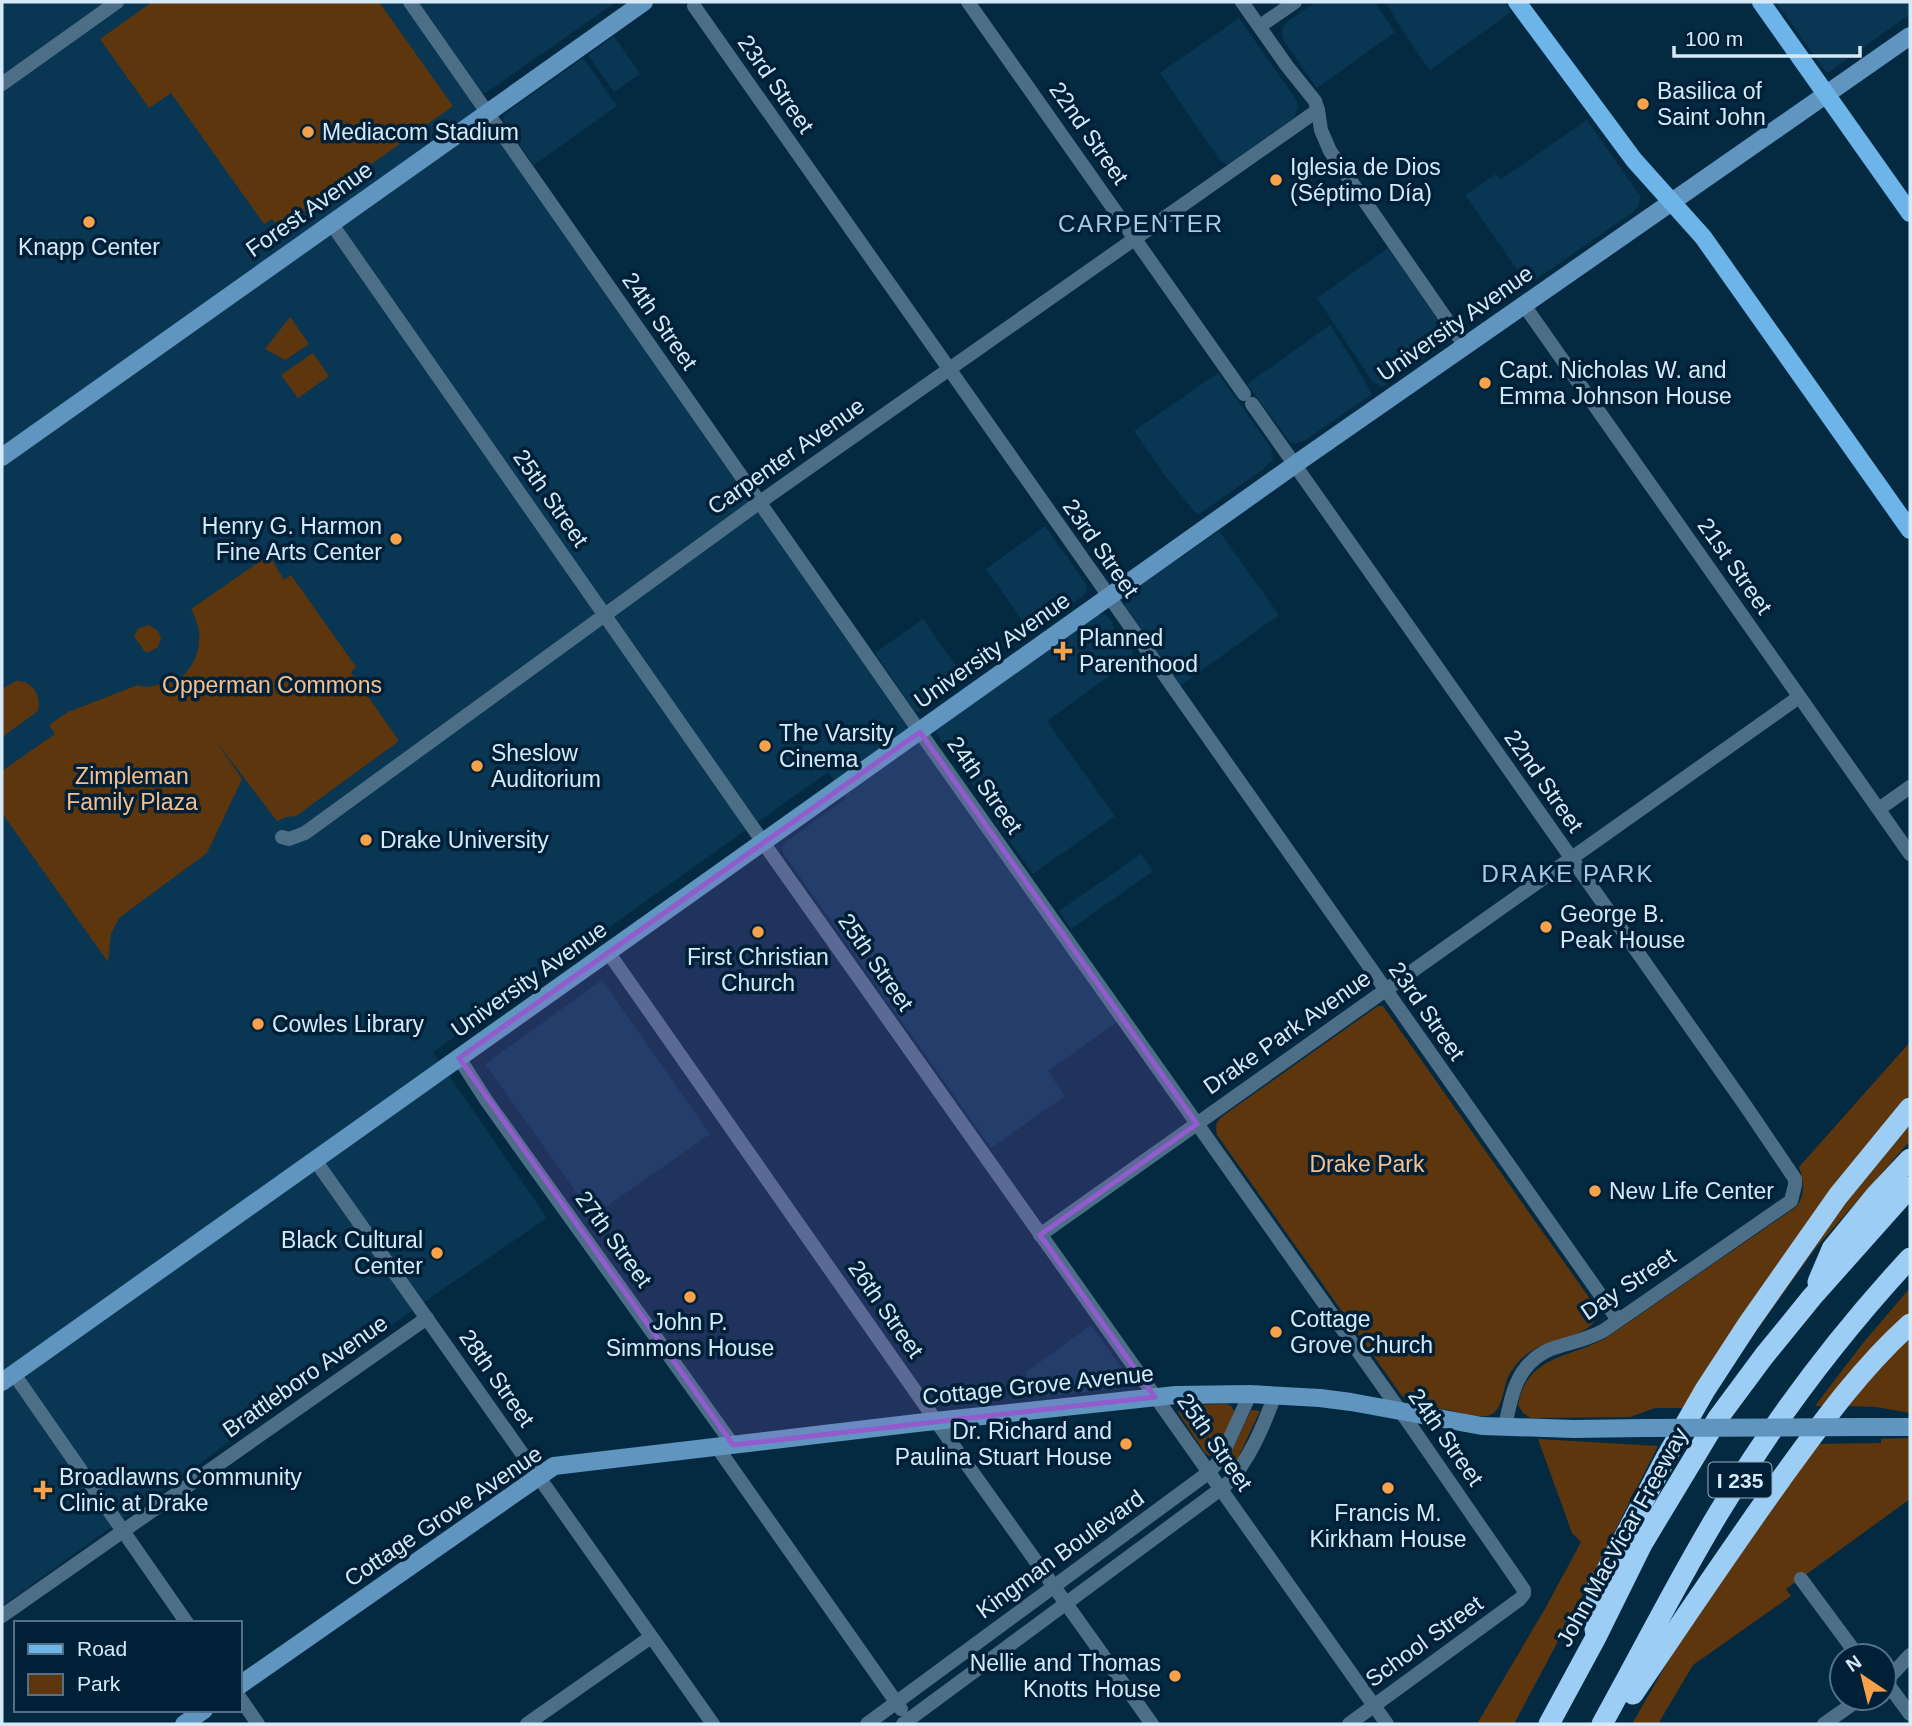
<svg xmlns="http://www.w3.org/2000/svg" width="1912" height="1726" viewBox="0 0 1912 1726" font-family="Helvetica,sans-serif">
<rect width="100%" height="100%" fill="#042a42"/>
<g fill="#093653">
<polygon points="2,2 410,2 1123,1018 1048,1071 1065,1096 991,1148 783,853 782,847 786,842 846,798 828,772 433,1052 547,1218 424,1302 2,1606"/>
<polygon points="417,2 616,2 486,93 480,92"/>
<polygon points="1316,2 1374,2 1395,32 1317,88 1284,41 1282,34 1283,27 1288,21"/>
<polygon points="1385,2 1504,2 1511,12 1430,70 1416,51"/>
<polygon points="1776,2 1910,2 1910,14 1829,72 1826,72"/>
<polygon points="1239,18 1295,98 1298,106 1295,116 1291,120 1227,165 1219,159 1160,73"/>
<polygon points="614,36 640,74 614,92 588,55"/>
<polygon points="582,59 586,62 617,106 534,165 503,121 504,114"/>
<polygon points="1587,120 1640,196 1639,205 1633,212 1528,285 1465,195 1496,174 1500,180"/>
<polygon points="1388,248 1439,321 1446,337 1436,350 1382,387 1372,381 1317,298"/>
<polygon points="1330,325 1353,361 1372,394 1307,439 1297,443 1290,442 1247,384"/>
<polygon points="1218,373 1271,448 1273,459 1262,470 1198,515 1193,510 1166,477 1134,431"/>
<polygon points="1045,526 1086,584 1087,590 1083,596 1031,633 986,569"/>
<polygon points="1219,531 1279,615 1180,686 1125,609 1125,602 1130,594 1148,580"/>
<polygon points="1098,614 1106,615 1113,622 1112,625 1121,641 1127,650 1130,648 1133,651 1131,660 1047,721 1115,816 1033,874 994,819 995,816 936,733 939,728"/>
<polygon points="923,619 965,679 918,712 914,710 875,653"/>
<polygon points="1141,854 1153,871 1071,929 1059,911"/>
<polygon points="602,980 710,1134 593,1216 485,1064"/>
<polygon points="1091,1325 1129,1378 1129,1383 1127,1387 1042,1397 1025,1373"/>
</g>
<g fill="#5d360d">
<polygon points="152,2 379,2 453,106 280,229 272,219 264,224 171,93 149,108 100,39"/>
<polygon points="290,317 309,344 285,360 265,349"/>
<polygon points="313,353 329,376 298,398 281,375"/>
<path d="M 269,555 L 284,580 L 291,575 L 356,667 L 351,672 L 399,741 L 296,816 L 286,817 L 277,821 L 215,740 L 242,779 L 207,853 L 119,918 L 111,934 L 108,962 L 2,813 L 2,771 L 55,734 L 49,725 L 68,712 L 138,685 C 149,689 158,685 168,680 L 173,684 C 199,667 207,637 191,609 Z"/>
<polygon points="149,625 158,631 161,638 158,647 149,652 145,652 134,636 139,628"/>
<path d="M 16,681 C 34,681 41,696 38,711 L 2,737 L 2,689 Z"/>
<path d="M 1378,1006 L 1383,1006 L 1595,1306 C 1607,1335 1551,1338 1533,1350 C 1522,1356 1514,1366 1508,1377 C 1503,1388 1503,1410 1490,1415 C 1479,1419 1460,1412 1448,1410 C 1433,1407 1414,1407 1402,1396 L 1217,1135 C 1215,1125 1216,1121 1224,1115 Z"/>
<path d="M 1910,1042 L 1910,1094 L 1835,1187 L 1685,1408 L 1655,1408 L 1630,1417 L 1531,1418 L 1523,1413 L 1518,1405 C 1527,1355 1570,1358 1606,1338 L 1796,1207 C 1806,1194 1804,1182 1799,1167 Z"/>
<polygon points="1910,1119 1910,1141 1814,1250 1728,1371 1829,1222"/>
<polygon points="1910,1288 1910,1312 1825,1406 1815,1406 1863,1343"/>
<polygon points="1910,1334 1910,1413 1876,1407 1845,1406"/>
<polygon points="1226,1404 1231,1406 1234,1411 1234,1415 1217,1452 1209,1456 1205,1453 1179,1414 1178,1411 1185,1405"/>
<polygon points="1251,1410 1260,1411 1238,1458 1229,1467 1228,1459"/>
<polygon points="1910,1438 1910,1499 1786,1589 1791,1596 1693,1665 1658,1724 1632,1724 1680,1640 1813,1444 1881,1443 1881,1439"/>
<polygon points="1538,1439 1658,1446 1583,1594 1514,1724 1477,1724 1546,1607 1581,1542 1572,1533"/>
</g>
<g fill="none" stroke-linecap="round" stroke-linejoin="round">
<g stroke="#4d6e87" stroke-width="14">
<polyline points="410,2 927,742 1413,1429 1524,1590 1524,1594 1520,1599 1349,1724"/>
<polyline points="968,2 1244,394"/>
<polyline points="1242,2 1287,66 1315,101 1318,110 1321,130 1330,151 1465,346"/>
<polyline points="694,6 1618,1320"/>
<polyline points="1260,26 1295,2"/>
<polyline points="2,84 117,2"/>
<polyline points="331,223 772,855 1387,1724"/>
<polyline points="1524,305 1910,854"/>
<path d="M 1252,404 L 1745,1105 L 1795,1179 L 1795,1185 L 1791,1201 L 1603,1331 C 1586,1340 1568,1343 1551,1349 C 1517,1363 1511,1395 1505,1427"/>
<polyline points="1879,809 1910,787"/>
<polyline points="282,837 289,839 305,833 760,502 1318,110"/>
<polyline points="608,952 948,1438 1152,1724"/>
<polyline points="459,1058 486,1100 733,1445"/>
<polyline points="315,1160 713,1724"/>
<polyline points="1040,1235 1799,697"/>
<polyline points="14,1374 187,1623"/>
<polyline points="717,1447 901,1709"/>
<polyline points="1801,1579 1858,1656"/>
<polyline points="2,1616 427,1318"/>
<polyline points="1884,1679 1910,1714"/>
<polyline points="1884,1683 1910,1655"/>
<polyline points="240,1698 258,1724"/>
<polyline points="527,1724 651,1637"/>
<polyline points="867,1724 1208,1473 1220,1460 1250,1394"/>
<path d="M 903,1724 L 1226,1485 C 1249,1461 1263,1427 1275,1395"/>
<polyline points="1824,1724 1861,1698"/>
</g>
<g stroke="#6095bf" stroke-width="18">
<polyline points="2,457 644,2"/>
<polyline points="2,1382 1307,456 1910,36"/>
<polyline points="1863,1427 1910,1427"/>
<polyline points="240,1685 554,1466 917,1423 1176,1395 1250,1394 1320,1398 1351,1402 1482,1426 1574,1429 1643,1428"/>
<polyline points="184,1724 204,1710"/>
</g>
<g stroke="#6db4e9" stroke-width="18">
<polyline points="1517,2 1634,160 1703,237 1910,530"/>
<polyline points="1761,2 1910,213"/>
</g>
<g stroke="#9ccdf4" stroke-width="21">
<polyline points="1818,1282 1832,1249 1876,1195 1910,1159"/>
<polyline points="1595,1630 1597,1589 1667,1456 1705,1390 1748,1324 1838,1196 1910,1108"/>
<path d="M 1633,1694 C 1682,1622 1730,1550 1781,1479 C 1821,1424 1860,1369 1910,1324"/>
<polyline points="1549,1724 1595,1639 1642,1544 1718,1418 1764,1356 1812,1297 1910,1187"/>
<path d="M 1602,1724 C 1641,1654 1677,1582 1718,1514 C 1773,1422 1838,1336 1910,1258"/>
</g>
<polyline stroke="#6095bf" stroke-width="18" points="1643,1428 1863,1427"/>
</g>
<path fill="#925bce" fill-opacity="0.2" stroke="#925bce" stroke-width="5" stroke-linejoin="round" d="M 920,732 L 1197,1124 L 1040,1235 L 1155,1397 L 733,1445 L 459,1058 Z"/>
<g fill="#f7a14a" stroke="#002037" stroke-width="2.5">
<circle cx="1643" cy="104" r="7"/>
<circle cx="308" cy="132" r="7"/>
<circle cx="1276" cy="180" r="7"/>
<circle cx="89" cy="222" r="7"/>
<circle cx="1485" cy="383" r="7"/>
<circle cx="396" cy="539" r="7"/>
<path d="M1059.5 640.5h7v7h7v7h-7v7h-7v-7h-7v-7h7z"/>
<circle cx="765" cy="746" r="7"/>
<circle cx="477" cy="766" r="7"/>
<circle cx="366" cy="840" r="7"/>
<circle cx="1546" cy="927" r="7"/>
<circle cx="758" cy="932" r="7"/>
<circle cx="258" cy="1024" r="7"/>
<circle cx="1595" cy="1191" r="7"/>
<circle cx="437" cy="1253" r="7"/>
<circle cx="690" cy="1297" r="7"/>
<circle cx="1276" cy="1332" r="7"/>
<circle cx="1126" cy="1444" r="7"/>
<circle cx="1388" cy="1488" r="7"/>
<path d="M39.5 1479.5h7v7h7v7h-7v7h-7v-7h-7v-7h7z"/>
<circle cx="1175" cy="1676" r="7"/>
</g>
<g text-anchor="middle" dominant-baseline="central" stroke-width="7" stroke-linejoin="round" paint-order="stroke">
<rect fill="#002037" stroke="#95adbf" stroke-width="2" x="1708.5" y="1462.5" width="63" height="35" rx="5"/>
<g font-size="21" font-weight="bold" fill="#d5e9f9">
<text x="1740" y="1480">I 235</text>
</g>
<g font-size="23" fill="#d5e9f9" stroke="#002037">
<text transform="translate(776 84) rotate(55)">23rd Street</text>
<text transform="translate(1089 133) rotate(55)">22nd Street</text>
<text transform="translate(309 209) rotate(-35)">Forest Avenue</text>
<text transform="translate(660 321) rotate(55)">24th Street</text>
<text transform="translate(1455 323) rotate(-35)">University Avenue</text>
<text transform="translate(786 456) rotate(-35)">Carpenter Avenue</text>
<text transform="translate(551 498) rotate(55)">25th Street</text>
<text transform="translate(1101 548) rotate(55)">23rd Street</text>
<text transform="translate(1735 566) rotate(55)">21st Street</text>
<text transform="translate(992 650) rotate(-35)">University Avenue</text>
<text transform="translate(1544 781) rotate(55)">22nd Street</text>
<text transform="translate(985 785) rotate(55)">24th Street</text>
<text transform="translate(876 962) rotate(55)">25th Street</text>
<text transform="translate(529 979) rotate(-35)">University Avenue</text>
<text transform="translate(1427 1011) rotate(55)">23rd Street</text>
<text transform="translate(1287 1032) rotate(-35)">Drake Park Avenue</text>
<text transform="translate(614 1239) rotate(54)">27th Street</text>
<text transform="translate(1628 1284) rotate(-34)">Day Street</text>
<text transform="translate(886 1309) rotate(55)">26th Street</text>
<text transform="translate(305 1376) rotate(-35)">Brattleboro Avenue</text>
<text transform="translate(497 1378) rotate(55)">28th Street</text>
<text transform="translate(1038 1385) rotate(-6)">Cottage Grove Avenue</text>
<text transform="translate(1446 1437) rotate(55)">24th Street</text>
<text transform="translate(1215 1442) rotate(55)">25th Street</text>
<text transform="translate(443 1516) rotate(-34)">Cottage Grove Avenue</text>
<text transform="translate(1622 1537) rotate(-61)">John MacVicar Freeway</text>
<text transform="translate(1060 1554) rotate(-36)">Kingman Boulevard</text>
<text transform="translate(1424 1641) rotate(-36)">School Street</text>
</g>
<g font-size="23" fill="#d5e9f9" stroke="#002037" text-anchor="start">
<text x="1657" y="91">Basilica of<tspan x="1657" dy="26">Saint John</tspan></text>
<text x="322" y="132">Mediacom Stadium</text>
<text x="1290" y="167">Iglesia de Dios<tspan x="1290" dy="26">(Séptimo Día)</tspan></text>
<text x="89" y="247" text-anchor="middle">Knapp Center</text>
<text x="1499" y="370">Capt. Nicholas W. and<tspan x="1499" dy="26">Emma Johnson House</tspan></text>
<text x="382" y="526" text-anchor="end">Henry G. Harmon<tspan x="382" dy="26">Fine Arts Center</tspan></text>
<text x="1079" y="638">Planned<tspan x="1079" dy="26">Parenthood</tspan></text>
<text x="779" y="733">The Varsity<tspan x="779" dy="26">Cinema</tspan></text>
<text x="491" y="753">Sheslow<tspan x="491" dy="26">Auditorium</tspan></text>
<text x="380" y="840">Drake University</text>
<text x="1560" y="914">George B.<tspan x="1560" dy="26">Peak House</tspan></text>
<text x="758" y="957" text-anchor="middle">First Christian<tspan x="758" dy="26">Church</tspan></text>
<text x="272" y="1024">Cowles Library</text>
<text x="1609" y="1191">New Life Center</text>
<text x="423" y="1240" text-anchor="end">Black Cultural<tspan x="423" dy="26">Center</tspan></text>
<text x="1290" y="1319">Cottage<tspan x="1290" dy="26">Grove Church</tspan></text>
<text x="690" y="1322" text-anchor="middle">John P.<tspan x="690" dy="26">Simmons House</tspan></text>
<text x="1112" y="1431" text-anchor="end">Dr. Richard and<tspan x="1112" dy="26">Paulina Stuart House</tspan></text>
<text x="59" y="1477">Broadlawns Community<tspan x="59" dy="26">Clinic at Drake</tspan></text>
<text x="1388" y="1513" text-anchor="middle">Francis M.<tspan x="1388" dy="26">Kirkham House</tspan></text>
<text x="1161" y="1663" text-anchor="end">Nellie and Thomas<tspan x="1161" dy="26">Knotts House</tspan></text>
</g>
<g font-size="23" fill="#f8bf8c" stroke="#002037">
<text x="272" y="685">Opperman Commons</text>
<text x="132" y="776">Zimpleman<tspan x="132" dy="26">Family Plaza</tspan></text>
<text x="1367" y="1164">Drake Park</text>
</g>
<g font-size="24" letter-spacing="2" fill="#a4cbea" stroke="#002037">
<text x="1141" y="223">CARPENTER</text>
<text x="1568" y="873">DRAKE PARK</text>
</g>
</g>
<rect width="1912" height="1726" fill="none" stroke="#d5e9f9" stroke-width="7"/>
<rect x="14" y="1621" width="228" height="91" fill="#002037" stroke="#557085" stroke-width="2"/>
<rect x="28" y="1644" width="35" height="10" fill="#6db4e9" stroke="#557085" stroke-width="2"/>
<text x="77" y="1656" font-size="21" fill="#d5e9f9">Road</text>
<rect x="28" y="1674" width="35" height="21" fill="#5d360d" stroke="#557085" stroke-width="2"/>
<text x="77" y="1691" font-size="21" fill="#d5e9f9">Park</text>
<g transform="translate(1863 1677) rotate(325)"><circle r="33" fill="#002037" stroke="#557085" stroke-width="2"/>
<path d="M0-5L12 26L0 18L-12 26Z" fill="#f7a14a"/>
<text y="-10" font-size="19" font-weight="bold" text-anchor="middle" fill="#d5e9f9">N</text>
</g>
<path d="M1674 46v10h186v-10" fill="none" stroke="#d5e9f9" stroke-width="3.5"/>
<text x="1685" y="46" font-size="21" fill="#d5e9f9" stroke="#002037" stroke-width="5" paint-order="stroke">100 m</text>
</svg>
